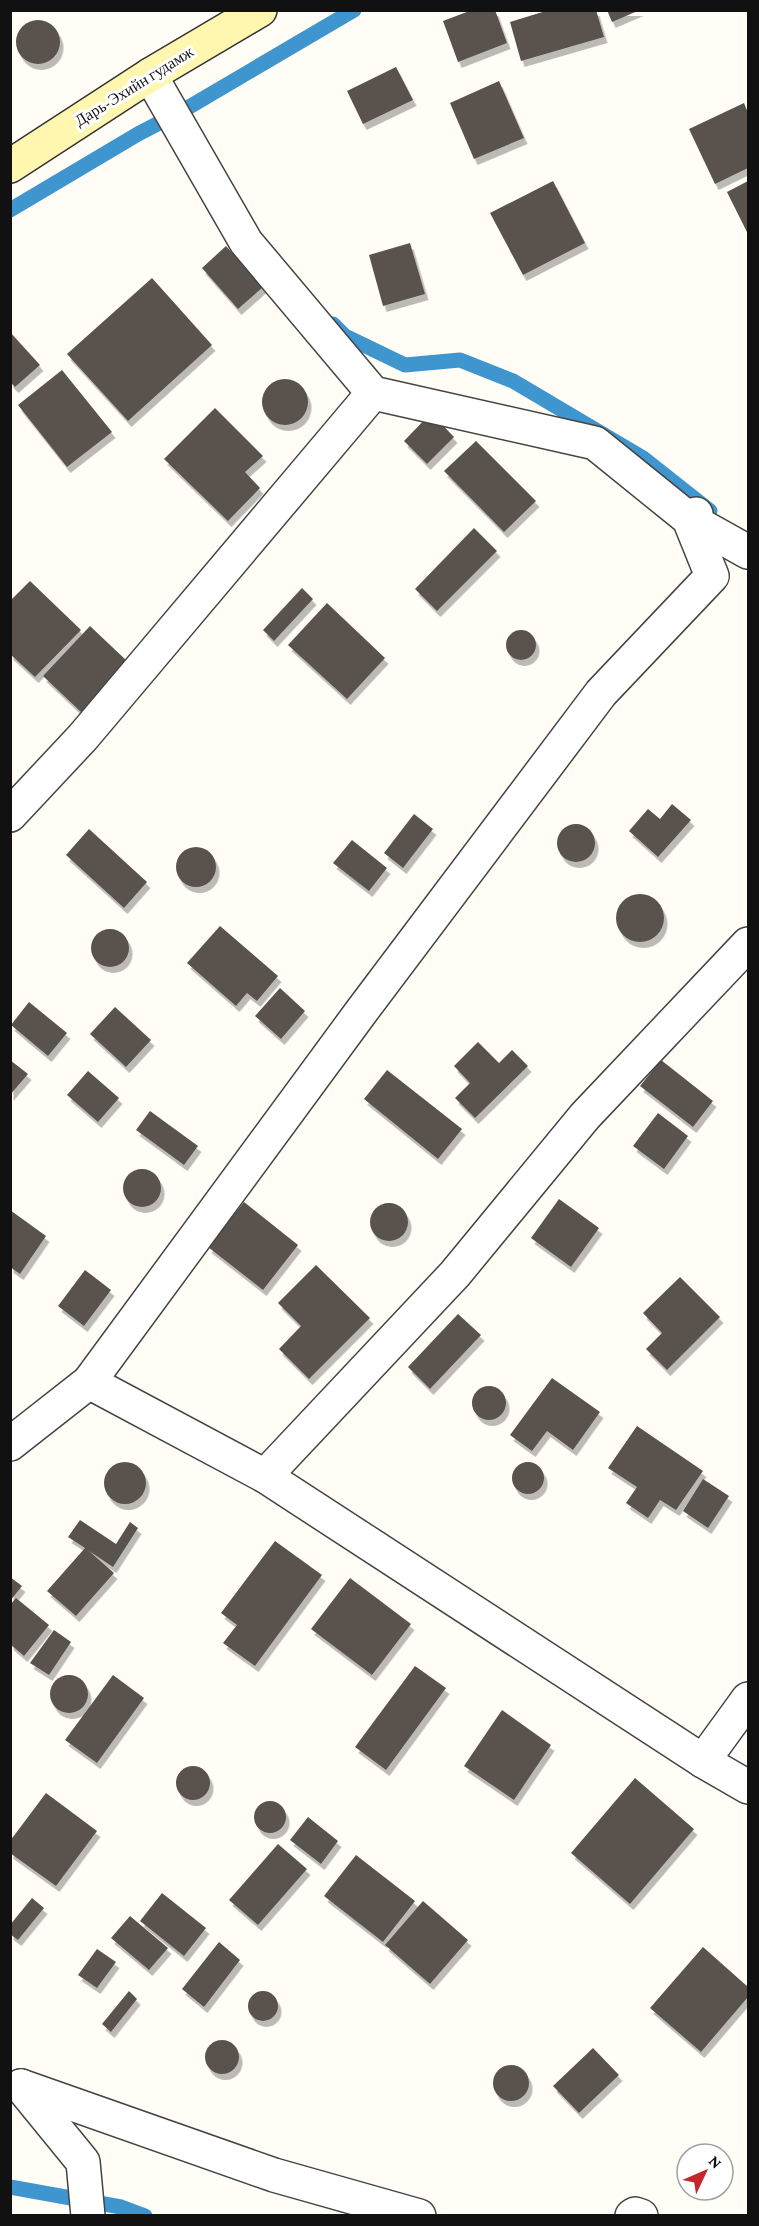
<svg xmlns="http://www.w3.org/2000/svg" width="759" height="2226" viewBox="0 0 759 2226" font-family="'Crimson Pro',serif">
<defs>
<filter id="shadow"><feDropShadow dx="3.5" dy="6" stdDeviation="0" flood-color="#0004"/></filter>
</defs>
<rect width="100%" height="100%" fill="#fffdf5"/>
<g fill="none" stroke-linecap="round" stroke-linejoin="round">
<g stroke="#3f96cf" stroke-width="15">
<polyline points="10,210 138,134 184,110 354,10"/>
<polyline points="333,324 345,336 405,365 460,360 513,381 643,458 710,511"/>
<polyline points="10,2187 121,2207 145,2216"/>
</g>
</g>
<g fill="#5a524d" filter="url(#shadow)">
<polygon points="472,10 495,10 507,43 458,62 443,21"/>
<polygon points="549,10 596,10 604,37 521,61 510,22"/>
<polygon points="607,10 640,10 612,22"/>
<circle cx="38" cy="42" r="22"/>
<polygon points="396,67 413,100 363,124 347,91"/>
<polygon points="499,81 524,138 474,159 450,103"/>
<polygon points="744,103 748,113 748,168 715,184 689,129"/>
<polygon points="553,181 585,243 523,275 490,213"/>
<polygon points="748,181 748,234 727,192"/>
<polygon points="410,243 425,294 383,306 369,255"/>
<polygon points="226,246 263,287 238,309 202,268"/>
<polygon points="152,278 212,345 128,421 67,354"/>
<polygon points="10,332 40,365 15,387 10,382"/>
<polygon points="62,370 112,432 67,467 18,405"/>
<circle cx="285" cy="402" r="23"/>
<polygon points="215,408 263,456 245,472 260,488 228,521 164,459"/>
<polygon points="431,413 454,437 427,464 404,441"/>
<polygon points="476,441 536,501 504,532 444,471"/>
<polygon points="474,528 497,551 437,611 415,589"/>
<polygon points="30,581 81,630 35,677 10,654 10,601"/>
<polygon points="302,588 313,599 274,641 263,630"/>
<polygon points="327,603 385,658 347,699 288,645"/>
<polygon points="90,626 128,662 81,712 43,676"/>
<circle cx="521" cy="645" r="15"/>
<polygon points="672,804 691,820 658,857 629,831 648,809 660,819"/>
<polygon points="414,814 433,829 403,868 384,853"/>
<circle cx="576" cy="843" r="19"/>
<polygon points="89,829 147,882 124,908 66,855"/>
<polygon points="352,840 387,868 369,891 333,863"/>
<circle cx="196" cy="867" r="20"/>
<circle cx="640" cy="918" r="24"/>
<polygon points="220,926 278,976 257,1001 247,993 236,1006 187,963"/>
<circle cx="110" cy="948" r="19"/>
<polygon points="280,988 305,1011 281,1039 255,1016"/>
<polygon points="29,1002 67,1033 48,1056 11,1025"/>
<polygon points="115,1007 151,1040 126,1067 90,1034"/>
<polygon points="478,1042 499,1063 512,1050 528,1066 475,1118 455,1098 470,1083 454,1066"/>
<polygon points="10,1060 28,1074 10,1095"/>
<polygon points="661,1060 713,1101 693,1127 640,1086"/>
<polygon points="387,1070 462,1129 438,1159 364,1099"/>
<polygon points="88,1071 119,1098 98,1122 67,1095"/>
<polygon points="150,1111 198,1146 184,1165 136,1130"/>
<polygon points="658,1113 688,1136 664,1169 633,1146"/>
<circle cx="142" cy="1188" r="19"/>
<polygon points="559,1199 599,1228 571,1267 531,1238"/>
<polygon points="244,1202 298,1245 263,1290 208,1247"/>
<circle cx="389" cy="1222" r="19"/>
<polygon points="10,1210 46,1236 20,1274 10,1267"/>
<polygon points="316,1265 370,1318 309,1379 279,1349 301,1326 278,1303"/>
<polygon points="85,1270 111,1290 84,1326 58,1306"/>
<polygon points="680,1277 720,1317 667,1370 646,1349 662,1333 643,1313"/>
<polygon points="458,1314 481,1335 430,1389 408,1367"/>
<polygon points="552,1378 600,1412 573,1450 547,1431 532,1451 510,1435"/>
<circle cx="489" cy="1403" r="17"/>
<polygon points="637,1426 703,1471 676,1510 660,1500 648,1518 626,1503 637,1487 608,1468"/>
<circle cx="125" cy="1483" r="21"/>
<circle cx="528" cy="1478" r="16"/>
<polygon points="703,1479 729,1496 708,1528 683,1511"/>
<polygon points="80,1520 116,1544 130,1522 138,1528 113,1567 89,1551 114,1573 76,1616 47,1591 85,1548 68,1537"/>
<polygon points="275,1541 322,1575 255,1666 223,1643 237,1625 221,1613"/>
<polygon points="10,1577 22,1586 10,1601"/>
<polygon points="350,1578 411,1624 372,1675 311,1629"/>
<polygon points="16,1598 49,1625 24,1656 10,1644 10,1605"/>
<polygon points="54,1630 71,1642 49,1675 30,1663"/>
<polygon points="415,1666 446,1688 386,1770 355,1747"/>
<circle cx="69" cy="1694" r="19"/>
<polygon points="113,1675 144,1698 97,1763 65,1740"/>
<polygon points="502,1710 551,1745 514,1800 464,1766"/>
<circle cx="193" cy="1783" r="17"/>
<polygon points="635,1778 694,1829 630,1904 571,1853"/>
<polygon points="46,1793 97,1831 56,1886 10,1853 10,1841"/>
<circle cx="270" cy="1817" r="16"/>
<polygon points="308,1817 338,1841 321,1864 290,1840"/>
<polygon points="278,1844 307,1869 258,1925 229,1900"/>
<polygon points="356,1855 415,1901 383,1942 324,1896"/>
<polygon points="162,1893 206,1928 184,1956 140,1921"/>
<polygon points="32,1898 44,1908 18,1940 10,1934 10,1925"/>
<polygon points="423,1901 468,1940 430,1984 385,1945"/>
<polygon points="130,1916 168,1948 149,1970 111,1938"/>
<polygon points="219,1942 240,1960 204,2007 182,1989"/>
<polygon points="703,1947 748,1987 748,1997 701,2052 650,2008"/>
<polygon points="97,1949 116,1962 97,1988 78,1975"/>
<polygon points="129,1991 137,1999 111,2032 102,2024"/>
<circle cx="263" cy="2006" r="15"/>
<circle cx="222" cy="2057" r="17"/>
<polygon points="593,2048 619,2075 579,2113 553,2086"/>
<circle cx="511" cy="2083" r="18"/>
</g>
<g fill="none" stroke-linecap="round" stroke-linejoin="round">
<g stroke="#444" stroke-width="36">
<g id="street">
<polyline points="696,514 689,519 748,552"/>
<polyline points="10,815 83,737 373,393"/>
<polyline points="89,1382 361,1012 601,693 712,576 689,519 595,443 373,393 246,242 150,75"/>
<polyline points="10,1444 89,1382 265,1476 703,1761 748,1787"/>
<polyline points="265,1476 455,1274 585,1116 748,944"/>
<polyline points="703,1761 748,1699"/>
<polyline points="21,2086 274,2175 419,2216"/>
<polyline points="21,2086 83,2162 88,2216"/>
<polyline points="632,2216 635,2214 641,2216"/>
</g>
</g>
<g stroke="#333" stroke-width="36">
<polyline id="secondary" points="10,166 150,75 260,10"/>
</g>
<use href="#street" stroke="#fff" stroke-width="33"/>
<use href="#secondary" stroke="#fff6b0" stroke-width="33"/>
</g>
<g text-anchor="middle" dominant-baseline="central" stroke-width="6" stroke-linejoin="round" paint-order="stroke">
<g font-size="16" fill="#111" stroke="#fff">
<text transform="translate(134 86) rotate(-32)">Дарь-Эхийн гудамж</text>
</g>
</g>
<rect width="759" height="2226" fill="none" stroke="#111111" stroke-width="24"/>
<g transform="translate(705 2172) rotate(46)"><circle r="28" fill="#ffffff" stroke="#a0a0a0" stroke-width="1.5"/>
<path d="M0-4.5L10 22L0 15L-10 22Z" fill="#c4262e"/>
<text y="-9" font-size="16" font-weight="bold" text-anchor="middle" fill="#111111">N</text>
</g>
</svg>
